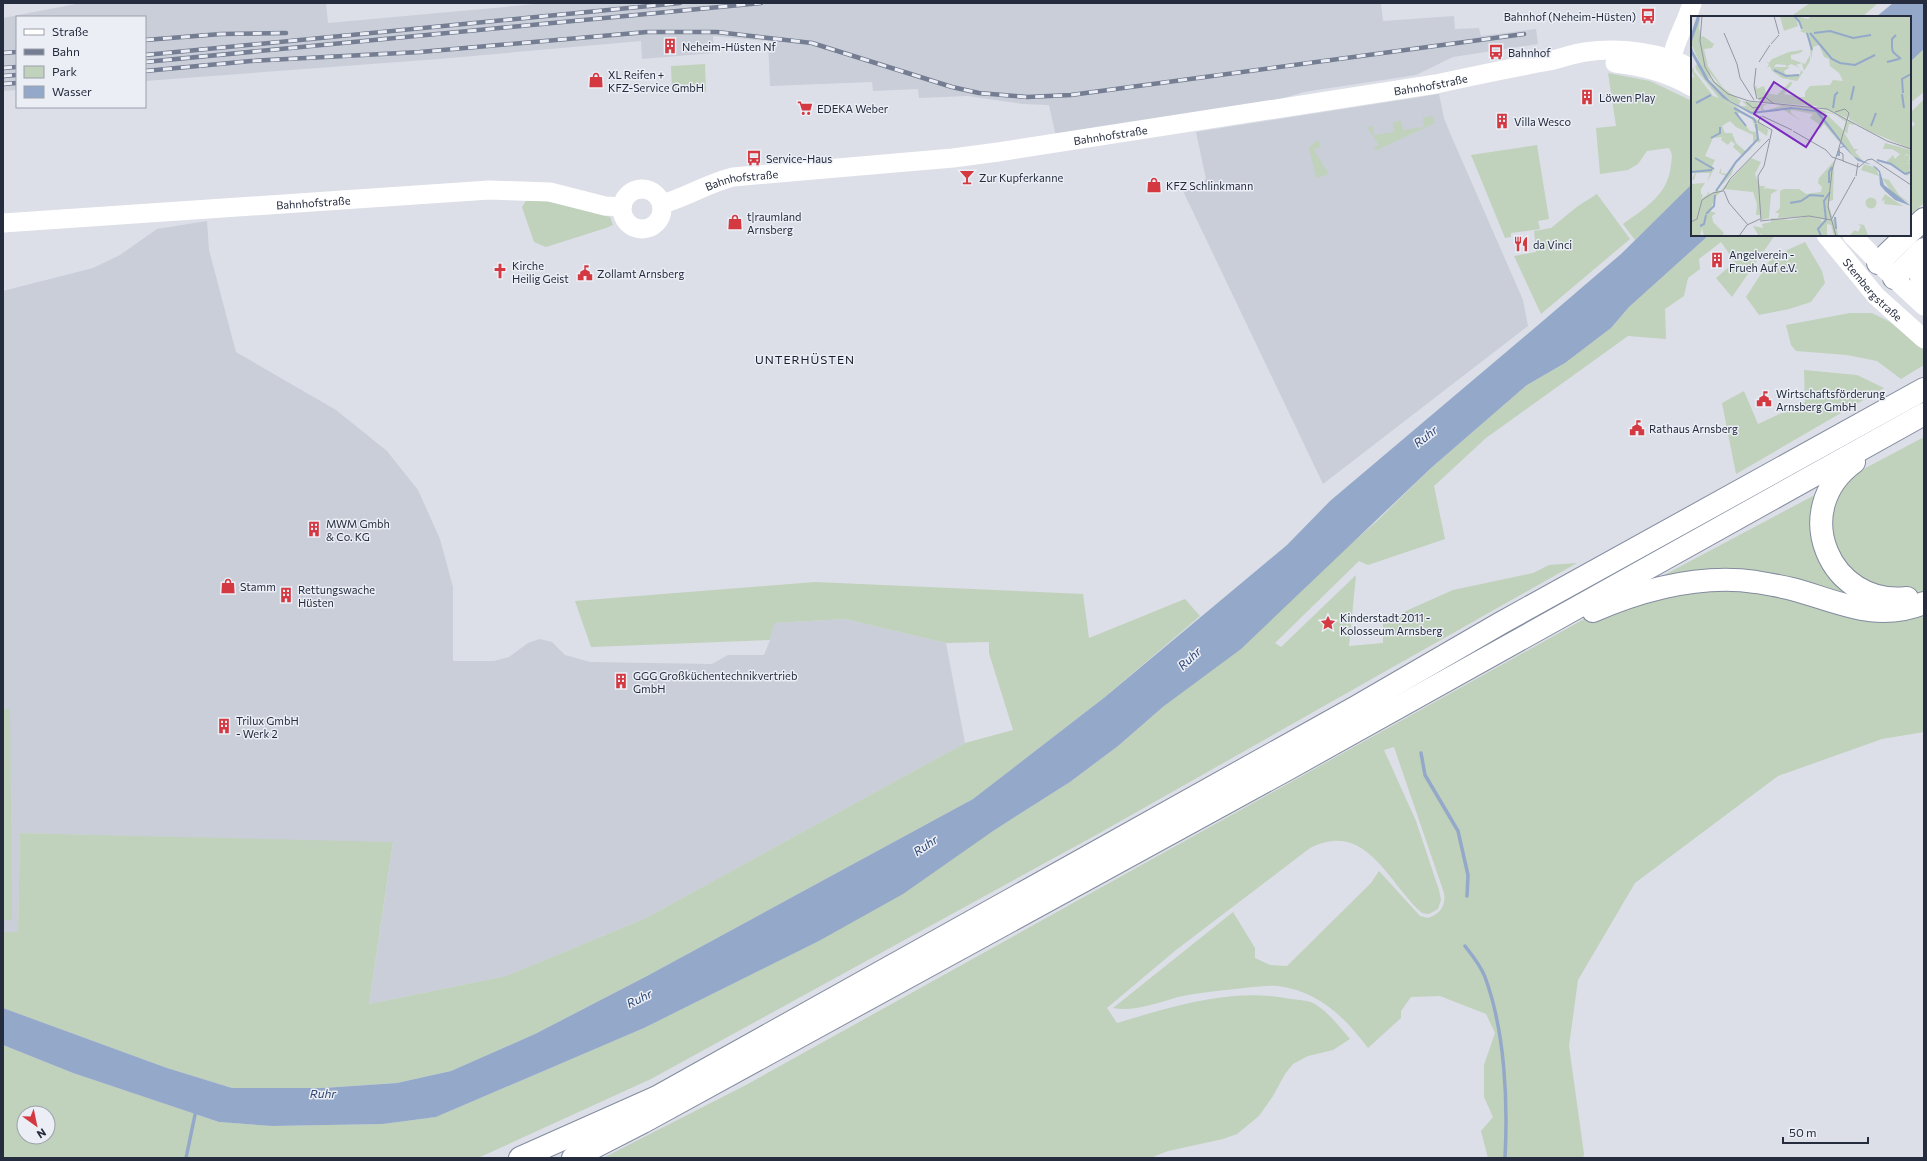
<svg xmlns="http://www.w3.org/2000/svg" width="1927" height="1161" viewBox="0 0 1927 1161" font-family="Commissioner,sans-serif">
<rect width="100%" height="100%" fill="#dcdfe7"/>
<g fill="#caced9">
<polygon points="81,3 326,3 328,23 547,3 1381,3 1383,21 1454,16 1455,29 1479,28 1481,36 1536,29 1538,44 1453,57 1416,75 1304,92 1213,119 1057,141 1049,105 1023,104 967,96 919,98 918,89 873,91 872,82 770,86 768,41 713,36 714,53 642,59 641,41 439,59 145,81 145,17 17,17 17,90 3,91 3,18"/>
<polygon points="1439,94 1444,118 1450,133 1523,300 1528,326 1323,484 1183,191 1206,179 1196,132"/>
<polygon points="207,221 209,250 236,352 336,410 387,451 418,490 440,539 453,587 453,661 494,661 509,657 528,643 540,639 552,642 565,655 590,662 712,664 728,655 764,655 770,640 773,623 845,619 946,643 965,743 646,918 506,976 369,1004 393,843 20,833 18,932 3,932 3,291 93,268 120,255 157,229"/>
</g>
<g fill="#c0d1bc" fill-rule="evenodd">
<polygon points="1810,3 1878,3 1862,17 1790,17"/>
<polygon points="1924,49 1924,92 1910,103 1910,62"/>
<polygon points="705,64 706,92 672,91 671,66"/>
<path d="M 1608,73 L 1650,81 L 1692,101 L 1692,185 L 1635,240 L 1623,224 C 1645,208 1668,195 1671,165 C 1672,158 1673,154 1669,148 L 1647,151 L 1638,164 L 1628,170 L 1600,174 L 1596,128 L 1616,126 Z"/>
<polygon points="1924,99 1924,203 1910,215 1910,129 1915,124 1910,119 1910,113"/>
<polygon points="1432,116 1435,123 1375,151 1374,148 1379,145 1367,127 1373,126 1374,135 1394,132 1393,122 1401,121 1403,130 1424,127 1423,118"/>
<polygon points="1318,140 1321,146 1314,150 1329,174 1316,178 1309,147"/>
<polygon points="1537,145 1549,219 1538,221 1540,229 1511,233 1511,237 1505,238 1471,155"/>
<polygon points="1597,194 1630,239 1541,314 1514,256 1536,252 1534,231 1551,228 1578,206"/>
<polygon points="534,198 610,217 613,225 606,228 546,247 534,242 522,207 526,201"/>
<path d="M 1709,235 L 1775,235 L 1732,297 L 1716,278 L 1735,262 L 1721,242 L 1699,259 L 1700,269 L 1688,278 L 1684,296 L 1665,309 L 1666,339 L 1628,336 L 1486,438 L 1434,486 L 1445,539 L 1368,565 L 1359,561 L 1275,643 L 1281,647 L 1356,575 L 1349,646 L 1383,643 L 1383,624 L 1408,610 L 1453,590 L 1533,573 L 1549,565 L 1577,563 L 1096,835 L 651,1079 L 478,1158 L 3,1158 L 3,1045 L 73,1073 L 219,1122 L 272,1126 L 383,1124 L 436,1117 L 644,1028 L 817,942 L 1070,782 L 1118,746 L 1376,522 L 1431,468 L 1527,385 L 1565,363 L 1611,328 L 1629,307 ZM 24,1113 L 48,1113 L 48,1137 L 24,1137 Z"/>
<polygon points="1805,242 1822,271 1825,283 1811,302 1789,309 1759,315 1746,297 1772,257"/>
<polygon points="1850,313 1872,313 1890,322 1924,350 1924,365 1901,379 1877,361 1847,355 1796,351 1791,345 1786,325"/>
<polygon points="1804,370 1857,375 1884,388 1736,474 1722,403 1744,391 1758,424 1805,402"/>
<path d="M 1924,437 L 1924,732 L 1882,739 L 1778,776 L 1635,883 L 1578,980 L 1569,1046 L 1584,1154 L 1583,1158 L 1488,1158 L 1481,1131 L 1493,1117 L 1484,1097 L 1484,1065 L 1495,1033 L 1486,1014 L 1440,996 L 1411,997 L 1401,1011 L 1401,1018 L 1368,1048 C 1345,1017 1318,991 1278,986 C 1264,985 1249,988 1235,989 C 1216,991 1197,993 1178,997 C 1157,1003 1134,1012 1113,1008 L 1233,912 L 1255,948 L 1255,958 L 1270,965 L 1287,966 L 1371,883 L 1379,871 L 1420,916 L 1428,918 C 1440,914 1446,906 1444,893 L 1394,747 L 1384,750 L 1416,821 L 1439,890 L 1441,900 L 1438,909 L 1429,914 L 1422,913 C 1388,883 1366,819 1310,848 L 1176,950 L 1107,1008 L 1117,1023 C 1174,1006 1232,987 1291,999 C 1298,1000 1309,1000 1315,1004 C 1329,1013 1339,1026 1350,1039 L 1333,1050 L 1308,1056 L 1293,1064 L 1285,1074 L 1273,1096 L 1259,1116 L 1237,1134 L 1223,1139 L 1168,1151 L 1150,1158 L 603,1158 L 744,1086 L 1649,583 Z"/>
<polygon points="815,582 1083,594 1089,638 1185,599 1200,616 1105,697 973,799 647,976 535,1034 451,1071 397,1083 323,1088 232,1088 167,1068 3,1008 3,932 18,932 20,833 393,842 369,1004 506,976 646,918 965,743 1013,730 989,653 989,642 946,643 845,619 774,623 770,640 591,647 575,601"/>
<polygon points="3,709 10,709 12,920 3,920"/>
</g>
<g fill="#94a9c9">
<polygon points="1893,3 1924,3 1924,49 1910,62 1910,17 1876,17"/>
<polygon points="1692,184 1692,235 1709,235 1629,307 1611,328 1565,363 1527,385 1431,468 1241,649 1164,706 1118,746 1070,782 993,831 903,894 817,942 644,1028 436,1117 383,1124 272,1126 219,1122 73,1073 3,1045 3,1008 167,1068 232,1088 323,1088 397,1083 451,1071 535,1034 647,976 973,799 1105,697 1287,545 1330,501 1544,320 1621,254"/>
</g>
<g fill="none" stroke-linecap="round" stroke-linejoin="round">
<g stroke="#94a9c9" stroke-width="3.5">
<polyline points="1421,753 1425,775 1458,831 1468,875 1467,896"/>
<path d="M 1465,946 C 1472,955 1481,966 1485,977 C 1505,1031 1508,1101 1505,1158"/>
<polyline points="186,1158 196,1110"/>
</g>
<g stroke="#828b9e" stroke-width="24">
<g id="highway">
<polyline points="1910,232 1924,219"/>
<polyline points="1924,252 1920,273 1924,290"/>
<polyline points="1878,263 1907,235"/>
<polyline points="1894,278 1924,249"/>
<path d="M 1854,462 C 1788,510 1830,607 1907,598"/>
<path d="M 1593,611 C 1644,589 1700,574 1756,582 C 1768,584 1780,586 1792,589 C 1838,601 1875,623 1924,603"/>
<polyline points="520,1158 657,1097 1098,851 1356,707 1501,623 1924,389"/>
<polyline points="573,1158 643,1122 1284,771 1924,414"/>
</g>
</g>
<g stroke="#fff" stroke-width="19">
<path d="M 1615,63 C 1642,66 1669,73 1692,87"/>
<path d="M 1672,71 C 1669,48 1686,26 1692,3"/>
<circle cx="642" cy="209" r="20"/>
<path id="s1" d="M 662,204 C 687,197 708,183 733,177 L 953,158 L 998,152 L 1436,84 C 1472,76 1507,69 1543,62 C 1557,60 1571,54 1585,52 C 1619,47 1662,52 1692,69"/>
<path id="s2" d="M 3,223 L 489,190 L 550,192 L 605,206 L 622,207"/>
<path id="s3" d="M 1826,235 L 1876,296 L 1924,339"/>
<polyline points="1852,235 1894,278 1924,306"/>
</g>
<use href="#highway" stroke="#fff" stroke-width="22"/>
<g stroke="#747d91" stroke-width="4.5">
<g id="rail">
<polyline points="145,40 221,34 286,33"/>
<polyline points="3,53 17,52"/>
<polyline points="145,55 680,3"/>
<polyline points="145,62 761,3"/>
<polyline points="3,68 17,67"/>
<polyline points="145,71 251,61 420,52 647,32 717,32 812,43 952,87 979,93 1027,97 1071,95 1524,34"/>
<polyline points="3,76 17,75"/>
<polyline points="3,84 17,83"/>
</g>
</g>
<use href="#rail" stroke="#ebeef5" stroke-width="3" stroke-dasharray="9" stroke-linecap="butt"/>
</g>
<defs>
<g id="bus-bare" transform="scale(1.2)"><path d="M-5-6H5V4H4V6H2V4H-2V6H-4V4H-5ZM-3.5-4V0h7V-4ZM-3.5 1.2v1.5H-2V1.2ZM2 1.2v1.5H3.5V1.2Z" fill="#d43841" stroke="#ebeef5" stroke-width="2.5" paint-order="stroke"/></g>
<g id="building-bare" transform="scale(1.2)"><path d="M-4-6H4V6H1V3H-1V6H-4ZM-2.5-4.3h1.7v1.8h-1.7ZM.8-4.3h1.7v1.8H.8ZM-2.5-1h1.7V.8h-1.7ZM.8-1h1.7V.8H.8Z" fill="#d43841" stroke="#ebeef5" stroke-width="2.5" paint-order="stroke"/></g>
<g id="shop-bare" transform="scale(1.2)"><path d="M-5-2.5h2.3a2.7 3.5 0 0 1 5.4 0H5L5.5 6h-11ZM-1.5-2.5h3a1.5 2.3 0 0 0-3 0Z" fill="#d43841" stroke="#ebeef5" stroke-width="2.5" paint-order="stroke"/></g>
<g id="supermarket-bare" transform="scale(1.2)"><path d="M-6-5.5h2.5l.6 2H6L4.5 2H-2.5L-4.4-4H-6ZM-1.5 3.2a1.3 1.3 0 1 0 .1 0ZM3 3.2a1.3 1.3 0 1 0 .1 0Z" fill="#d43841" stroke="#ebeef5" stroke-width="2.5" paint-order="stroke"/></g>
<g id="bar-bare" transform="scale(1.2)"><path d="M-6-5H6L.8 .8V4.5H3.5V6h-7V4.5H-.8V.8Z" fill="#d43841" stroke="#ebeef5" stroke-width="2.5" paint-order="stroke"/></g>
<g id="restaurant-bare" transform="scale(1.2)"><path d="M-5-6h1v4h1v-4h1v4h1v-4h1v5L-1.5 .5V6h-2V.5L-5-1ZM5-6V6H3V1.5H1.5Q1.5-4 5-6Z" fill="#d43841" stroke="#ebeef5" stroke-width="2.5" paint-order="stroke"/></g>
<g id="church-bare" transform="scale(1.2)"><path d="M-1.2-6h2.4v3.5h3.3v2.4h-3.3V6h-2.4V-.1h-3.3v-2.4h3.3Z" fill="#d43841" stroke="#ebeef5" stroke-width="2.5" paint-order="stroke"/></g>
<g id="civic-bare" transform="scale(1.2)"><path d="M-.6-6.5H3V-4.5H.6V-3L4-1V1h2V6H-6V1h2V-1L-.6-3ZM-1.2 2.5V6h2.4V2.5Z" fill="#d43841" stroke="#ebeef5" stroke-width="2.5" paint-order="stroke"/></g>
<g id="sight-bare" transform="scale(1.2)"><path d="M0-6L1.8-2.2L6-1.7L2.9 1.2L3.7 5.4L0 3.3L-3.7 5.4L-2.9 1.2L-6-1.7L-1.8-2.2Z" fill="#d43841" stroke="#ebeef5" stroke-width="2.5" paint-order="stroke"/></g>
</defs>
<g fill-rule="evenodd">
<use href="#bus-bare" x="1648" y="16"/>
<use href="#building-bare" x="670" y="46"/>
<use href="#bus-bare" x="1496" y="52"/>
<use href="#shop-bare" x="596" y="80"/>
<use href="#building-bare" x="1587" y="97"/>
<use href="#supermarket-bare" x="805" y="108"/>
<use href="#building-bare" x="1502" y="121"/>
<use href="#bus-bare" x="754" y="158"/>
<use href="#bar-bare" x="967" y="177"/>
<use href="#shop-bare" x="1154" y="185"/>
<use href="#shop-bare" x="735" y="222"/>
<use href="#restaurant-bare" x="1521" y="244"/>
<use href="#building-bare" x="1717" y="260"/>
<use href="#church-bare" x="500" y="271"/>
<use href="#civic-bare" x="585" y="273"/>
<use href="#civic-bare" x="1764" y="399"/>
<use href="#civic-bare" x="1637" y="428"/>
<use href="#building-bare" x="314" y="529"/>
<use href="#shop-bare" x="228" y="586"/>
<use href="#building-bare" x="286" y="595"/>
<use href="#sight-bare" x="1328" y="623"/>
<use href="#building-bare" x="621" y="681"/>
<use href="#building-bare" x="224" y="726"/>
</g>
<g text-anchor="middle" dominant-baseline="central" stroke-width="3" stroke-linejoin="round" paint-order="stroke">
<g font-size="11" fill="#252c3e" stroke="#ebeef5" text-anchor="start">
<text x="1636" y="16" text-anchor="end">Bahnhof (Neheim-Hüsten)</text>
<text x="682" y="46">Neheim-Hüsten Nf</text>
<text x="1508" y="52">Bahnhof</text>
<text x="608" y="74">XL Reifen +<tspan x="608" dy="13">KFZ-Service GmbH</tspan></text>
<text x="1599" y="97">Löwen Play</text>
<text x="817" y="108">EDEKA Weber</text>
<text x="1514" y="121">Villa Wesco</text>
<text x="766" y="158">Service-Haus</text>
<text x="979" y="177">Zur Kupferkanne</text>
<text x="1166" y="185">KFZ Schlinkmann</text>
<text x="747" y="216">t|raumland<tspan x="747" dy="13">Arnsberg</tspan></text>
<text x="1533" y="244">da Vinci</text>
<text x="1729" y="254">Angelverein -<tspan x="1729" dy="13">Frueh Auf e.V.</tspan></text>
<text x="512" y="265">Kirche<tspan x="512" dy="13">Heilig Geist</tspan></text>
<text x="597" y="273">Zollamt Arnsberg</text>
<text x="1776" y="393">Wirtschaftsförderung<tspan x="1776" dy="13">Arnsberg GmbH</tspan></text>
<text x="1649" y="428">Rathaus Arnsberg</text>
<text x="326" y="523">MWM Gmbh<tspan x="326" dy="13">&amp; Co. KG</tspan></text>
<text x="240" y="586">Stamm</text>
<text x="298" y="589">Rettungswache<tspan x="298" dy="13">Hüsten</tspan></text>
<text x="1340" y="617">Kinderstadt 2011 -<tspan x="1340" dy="13">Kolosseum Arnsberg</tspan></text>
<text x="633" y="675">GGG Großküchentechnikvertrieb<tspan x="633" dy="13">GmbH</tspan></text>
<text x="236" y="720">Trilux GmbH<tspan x="236" dy="13">- Werk 2</tspan></text>
</g>
<g font-size="11" fill="#252c3e" stroke="#ebeef5">
<text stroke="none"><textPath href="#s1" startOffset="780">Bahnhofstraße</textPath></text>
<text stroke="none"><textPath href="#s1" startOffset="456">Bahnhofstraße</textPath></text>
<text stroke="none"><textPath href="#s1" startOffset="84">Bahnhofstraße</textPath></text>
<text stroke="none"><textPath href="#s2" startOffset="311">Bahnhofstraße</textPath></text>
<text stroke="none"><textPath href="#s3" startOffset="72">Stembergstraße</textPath></text>
</g>
<g font-size="12" letter-spacing="1" fill="#171d2e" stroke="#ebeef5">
<text x="805" y="359">UNTERHÜSTEN</text>
</g>
<g font-size="12" font-style="italic" fill="#2d4673" stroke="#ebeef5">
<text transform="translate(1425 436) rotate(-38)">Ruhr</text>
<text transform="translate(1189 658) rotate(-43)">Ruhr</text>
<text transform="translate(925 845) rotate(-34)">Ruhr</text>
<text transform="translate(639 998) rotate(-26)">Ruhr</text>
<text x="323" y="1093">Ruhr</text>
</g>
</g>
<g transform="translate(1691 16)">
<rect width="220" height="220" fill="#dcdfe7"/>
<path d="M 9,0 L 8,12 L 20,63 L 50,85 L 48,88 L 50,90 L 56,90 L 51,85 L 67,87 L 69,94 L 65,95 L 69,96 L 58,96 L 40,86 L 13,57 L 0,27 ZM 89,0 L 102,0 L 106,5 L 105,0 L 117,3 L 120,0 L 220,0 L 220,133 L 178,115 L 158,103 L 158,96 L 157,102 L 125,90 L 69,86 L 63,73 L 65,69 L 66,73 L 73,70 L 75,77 L 86,79 L 100,65 L 101,68 L 93,78 L 109,81 L 114,81 L 114,76 L 119,70 L 139,69 L 142,64 L 152,65 L 148,57 L 139,50 L 138,43 L 133,41 L 128,29 L 122,31 L 120,44 L 118,19 L 109,15 L 112,13 L 108,6 L 106,6 L 107,10 L 93,15 ZM 12,20 L 23,28 L 21,32 L 13,33 L 16,49 L 35,76 L 16,54 L 10,21 ZM 111,34 L 112,35 L 109,37 L 100,39 L 100,43 L 114,48 L 119,39 L 119,45 L 113,55 L 111,47 L 105,49 L 109,52 L 100,48 L 95,51 L 95,49 L 85,48 L 83,51 L 99,51 L 93,55 L 94,58 L 100,59 L 109,58 L 110,54 L 112,56 L 106,65 L 91,62 L 81,55 L 79,50 L 76,52 L 78,48 L 75,45 L 78,47 L 81,43 L 98,36 ZM 7,45 L 9,54 L 19,68 L 50,94 L 29,83 L 66,104 L 80,116 L 77,114 L 76,120 L 64,112 L 61,103 L 48,96 L 47,99 L 59,115 L 65,116 L 67,123 L 70,123 L 68,127 L 66,125 L 62,130 L 62,119 L 45,111 L 39,105 L 31,110 L 34,117 L 41,117 L 45,127 L 54,135 L 62,131 L 52,140 L 42,131 L 44,128 L 40,125 L 37,129 L 30,124 L 31,121 L 22,122 L 14,140 L 24,144 L 21,150 L 23,153 L 16,166 L 19,157 L 5,157 L 3,164 L 1,163 L 4,157 L 0,157 L 0,62 L 3,61 L 0,53 L 3,52 L 3,55 L 22,80 L 28,82 L 6,55 L 4,51 L 6,48 L 8,50 ZM 69,88 L 76,88 L 72,90 L 73,95 L 90,90 L 82,88 L 100,90 L 128,93 L 149,100 L 156,104 L 156,108 L 157,104 L 165,109 L 158,108 L 156,118 L 153,115 L 155,106 L 145,99 L 133,96 L 151,113 L 163,133 L 167,133 L 164,136 L 173,146 L 162,140 L 124,94 L 100,91 L 70,95 ZM 103,93 L 122,94 L 128,98 L 149,127 L 133,108 L 129,113 L 127,112 L 129,109 L 119,102 L 122,98 L 100,94 L 100,97 L 110,105 L 93,94 ZM 194,127 L 220,134 L 220,140 L 215,138 L 212,144 L 215,139 L 219,140 L 217,146 L 220,141 L 220,147 L 216,147 L 220,148 L 217,160 L 195,146 L 202,139 L 204,143 L 209,138 L 201,133 L 192,133 ZM 60,142 L 70,146 L 64,158 L 69,170 L 74,170 L 73,174 L 75,172 L 87,174 L 80,178 L 78,202 L 70,204 L 70,199 L 65,199 L 66,188 L 62,176 L 33,173 L 24,181 L 19,195 L 25,197 L 21,200 L 22,206 L 33,217 L 31,220 L 13,220 L 11,212 L 9,220 L 0,220 L 0,168 L 14,167 L 10,173 L 10,178 L 12,179 L 10,183 L 17,178 L 16,175 L 10,177 L 16,175 L 19,178 L 25,175 L 25,173 L 33,165 L 35,160 L 28,157 L 30,152 L 30,157 L 37,158 L 45,146 L 40,159 L 26,174 L 29,175 ZM 143,145 L 142,184 L 137,186 L 142,204 L 144,200 L 147,220 L 143,220 L 140,209 L 136,208 L 136,220 L 71,220 L 71,217 L 68,220 L 62,210 L 72,212 L 71,208 L 80,206 L 80,202 L 99,204 L 118,200 L 131,204 L 130,207 L 133,204 L 139,205 L 118,200 L 87,202 L 88,197 L 84,197 L 89,192 L 89,175 L 93,173 L 108,173 L 115,178 L 130,176 L 131,171 L 127,167 L 128,162 ZM 173,148 L 185,152 L 188,160 L 170,154 ZM 191,162 L 198,164 L 208,179 L 220,188 L 201,177 ZM 194,178 L 204,185 L 212,190 L 193,188 L 194,184 L 191,186 L 193,183 L 190,185 ZM174.5 187a5.5 5.5 0 1 1 11 0a5.5 5.5 0 1 1-11 0ZM 167,208 L 173,209 L 177,219 L 158,220 L 164,214 L 167,216 L 170,210 Z" fill="#c0d1bc"/>
<path d="M 6,0 L 9,0 L 8,5 L 0,28 L 2,35 L 18,64 L 39,85 L 61,96 L 100,91 L 124,94 L 129,97 L 162,140 L 185,151 L 189,155 L 193,169 L 220,190 L 204,184 L 194,175 L 189,169 L 188,156 L 181,149 L 167,145 L 153,131 L 149,132 L 149,140 L 146,142 L 149,140 L 146,140 L 149,131 L 152,130 L 125,96 L 103,93 L 60,98 L 32,82 L 14,63 L 0,37 L 0,18 Z" fill="#94a9c9"/>
<path fill="none" stroke="#94a9c9" stroke-width="2" d="M 103,0 L 108,5 L 111,13M 116,17 L 121,34M 119,17 L 141,43 L 149,47 L 164,49 L 184,39M 123,17 L 139,15 L 162,22 L 180,19M 201,32 L 202,36 L 210,43M 201,32 L 201,23 L 205,19M 196,46 L 208,43M 83,54 L 95,60 L 108,59M 212,77 L 211,63 L 220,58M 211,78 L 213,92M 160,84 L 163,70M 5,87 L 20,79M 43,92 L 63,103 L 65,107M 142,92 L 144,79 L 147,76M 44,96 L 55,110M 180,110 L 185,97M 20,122 L 29,117 L 29,111M 4,142 L 23,153M 186,144 L 200,148 L 214,158 L 220,156M 0,156 L 21,154M 138,167 L 138,156 L 141,151M 25,175 L 45,146 L 67,123 L 65,108M 99,187 L 110,185 L 119,179 L 133,180M 15,198 L 23,190 L 24,179M 144,201 L 145,213M 9,210 L 13,208 L 15,199M 130,220 L 127,213 L 135,204 L 133,185 L 139,176"/>
<path fill="none" stroke="#9397a3" stroke-width="1" d="M 11,0 L 9,25 L 14,51 L 23,66 L 37,78 L 58,85 L 136,93 L 196,125 L 220,133M 83,0 L 88,18M 33,17 L 46,48 L 49,62 L 63,84M 80,28 L 88,19M 68,46 L 79,29M 65,52 L 63,70 L 66,83M 67,83 L 74,81 L 82,87M 55,86 L 62,92 L 69,91M 144,96 L 154,93 L 158,97 L 147,135M 71,100 L 101,114M 102,115 L 135,134 L 141,141 L 153,145M 147,135 L 152,138 L 152,145M 152,145 L 168,151 L 176,144 L 181,143 L 220,169M 165,160 L 167,147M 33,175 L 38,187 L 57,209M 70,204 L 67,160 L 73,150 L 81,114 L 67,106 L 70,100M 69,205 L 118,200 L 140,204 L 164,161M 0,206 L 6,203 L 11,184 L 22,177 L 32,175 L 39,163 L 78,123M 48,220 L 56,209 L 69,203M 145,220 L 137,191 L 141,154 L 147,135"/>
<path fill="#7b2cbf" fill-opacity="0.15" stroke="#7b2cbf" stroke-width="2" d="M 83,66 L 135,100 L 115,131 L 63,98 Z"/>
<rect width="220" height="220" fill="none" stroke="#252c3e" stroke-width="2"/>
</g>
<rect width="1927" height="1161" fill="none" stroke="#252c3e" stroke-width="8"/>
<rect x="16" y="16" width="130" height="92" fill="#ebeef5" stroke="#9ca0ac"/>
<rect x="24" y="29" width="20" height="6" fill="#ffffff" stroke="#9ca0ac"/>
<text x="52" y="36" font-size="12" fill="#252c3e">Straße</text>
<rect x="24" y="49" width="20" height="6" fill="#747d91" stroke="#9ca0ac"/>
<text x="52" y="56" font-size="12" fill="#252c3e">Bahn</text>
<rect x="24" y="66" width="20" height="12" fill="#c0d1bc" stroke="#9ca0ac"/>
<text x="52" y="76" font-size="12" fill="#252c3e">Park</text>
<rect x="24" y="86" width="20" height="12" fill="#94a9c9" stroke="#9ca0ac"/>
<text x="52" y="96" font-size="12" fill="#252c3e">Wasser</text>
<g transform="translate(36 1125) rotate(147)"><circle r="19" fill="#ebeef5" stroke="#9ca0ac"/>
<path d="M0-3L7 15L0 10L-7 15Z" fill="#d43841"/>
<text y="-6" font-size="11" font-weight="bold" text-anchor="middle" fill="#252c3e">N</text>
</g>
<path d="M1783 1137v6h85v-6" fill="none" stroke="#252c3e" stroke-width="2"/>
<text x="1789" y="1137" font-size="12" fill="#252c3e" stroke="#ebeef5" stroke-width="3" paint-order="stroke">50 m</text>
</svg>
